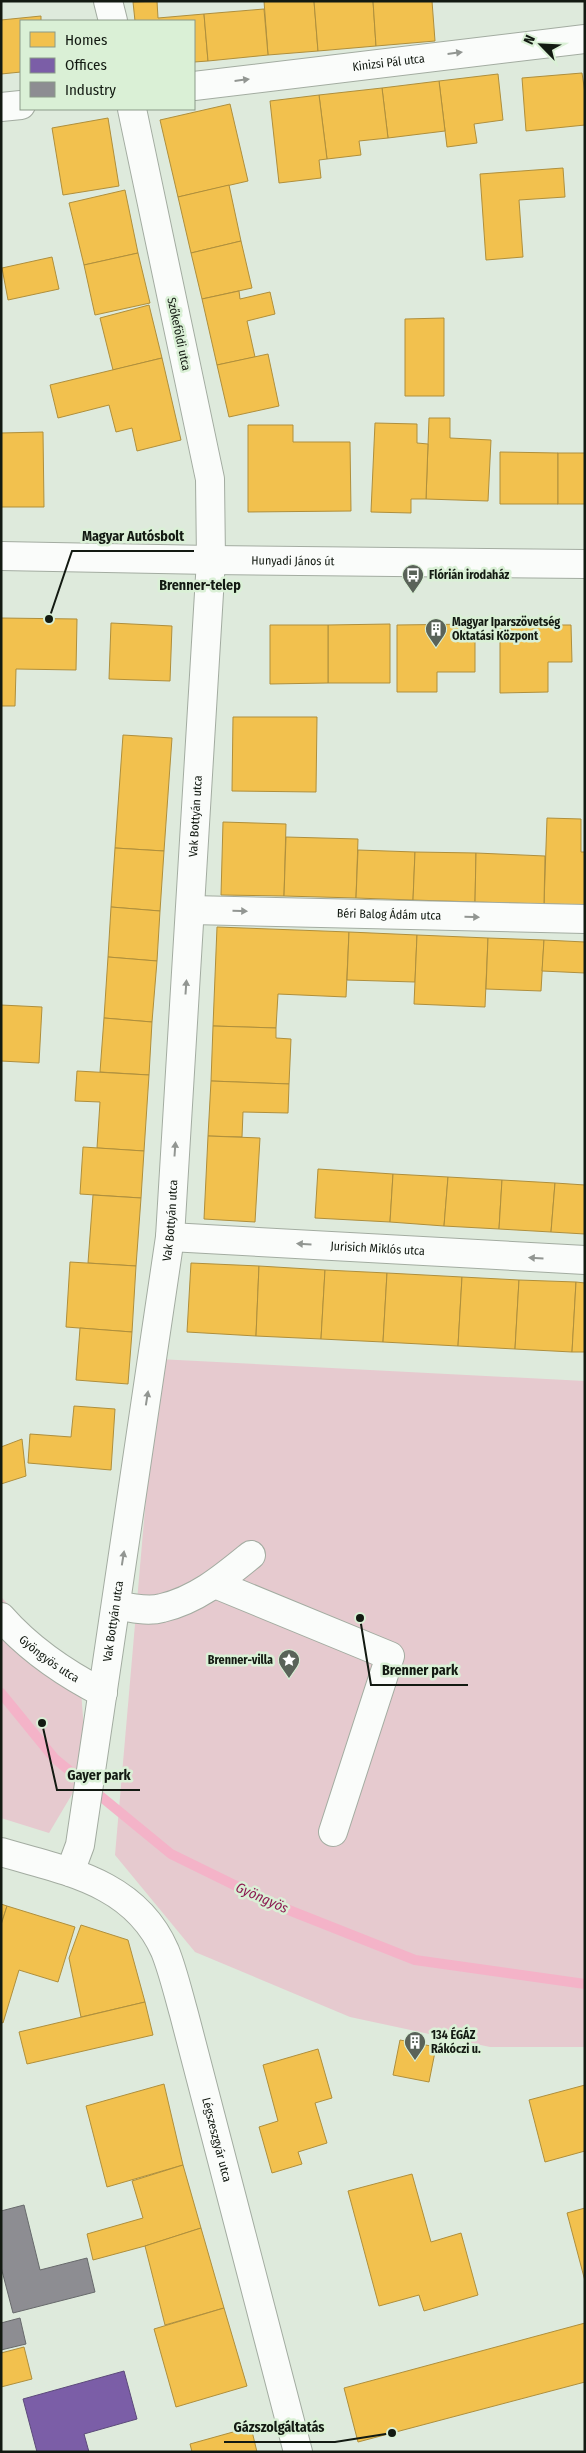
<svg xmlns="http://www.w3.org/2000/svg" width="586" height="2453" viewBox="0 0 586 2453" font-family="'Fira Sans Condensed',sans-serif">
<rect width="100%" height="100%" fill="#deeadc"/>
<g fill="#e6cacf">
<polygon points="158,1359 585,1381 585,2047 490,2047 350,2017 195,1952 115,1855"/>
<polygon points="1,1597 80,1678 87,1769 49,1833 1,1818"/>
</g>
<g fill="#f2c14e" stroke="#af8f3c">
<polygon points="157,1 158,18 204,14 208,61 194,62 194,21 135,21 133,2"/>
<polygon points="264,1 314,1 318,51 268,55"/>
<polygon points="314,1 373,1 376,46 318,51"/>
<polygon points="373,1 432,1 435,41 376,46"/>
<polygon points="264,9 268,55 208,61 204,14"/>
<polygon points="41,16 41,21 21,21 21,72 1,74 1,20"/>
<polygon points="582,73 585,93 585,125 526,131 522,78"/>
<polygon points="498,74 503,120 474,124 477,143 447,147 439,81"/>
<polygon points="439,81 445,131 388,138 382,88"/>
<polygon points="382,88 388,138 359,141 361,155 327,159 319,95"/>
<polygon points="319,95 327,159 319,160 321,178 279,183 270,101"/>
<polygon points="230,104 248,181 178,197 160,120"/>
<polygon points="108,118 119,186 63,195 52,128"/>
<polygon points="563,168 565,197 519,200 523,257 486,260 480,174"/>
<polygon points="229,185 241,241 191,253 178,197"/>
<polygon points="125,190 138,253 84,265 69,203"/>
<polygon points="241,241 252,288 202,299 191,253"/>
<polygon points="138,253 150,303 95,315 84,265"/>
<polygon points="52,257 59,289 8,300 2,268"/>
<polygon points="239,291 240,299 270,292 275,314 247,321 255,357 217,365 202,299"/>
<polygon points="149,305 162,358 113,370 100,318"/>
<polygon points="444,318 444,396 405,396 405,319"/>
<polygon points="268,354 279,406 229,417 217,365"/>
<polygon points="162,358 181,440 137,451 132,428 116,432 109,405 58,418 50,385"/>
<polygon points="429,418 450,418 450,438 491,440 488,501 426,499"/>
<polygon points="375,423 417,424 417,443 428,444 426,499 411,499 411,513 371,512"/>
<polygon points="248,425 293,425 293,442 350,442 351,511 248,512"/>
<polygon points="43,432 44,507 1,507 1,433"/>
<polygon points="500,452 558,453 558,504 500,504"/>
<rect x="558" y="453" width="27" height="51"/>
<polygon points="1,618 77,619 76,670 16,669 15,706 1,706"/>
<polygon points="111,623 172,626 170,681 109,679"/>
<polygon points="390,624 390,683 328,683 328,625"/>
<polygon points="475,624 475,672 437,672 437,692 397,692 397,625"/>
<polygon points="270,625 328,625 328,683 270,684"/>
<polygon points="500,625 571,625 572,662 548,662 548,692 500,693"/>
<polygon points="233,717 317,717 316,792 232,791"/>
<polygon points="123,735 172,738 164,851 115,848"/>
<polygon points="547,818 581,819 581,852 585,852 585,905 544,904"/>
<polygon points="223,822 286,824 284,896 221,895"/>
<polygon points="286,837 358,839 356,898 284,896"/>
<polygon points="115,848 164,851 160,911 111,907"/>
<polygon points="358,850 415,852 413,900 356,898"/>
<polygon points="415,852 476,853 475,902 413,900"/>
<polygon points="476,853 545,856 544,904 475,902"/>
<polygon points="111,907 160,911 157,961 108,957"/>
<polygon points="217,927 349,932 346,997 278,994 276,1028 213,1026"/>
<polygon points="349,932 417,935 415,982 347,980"/>
<polygon points="417,935 488,938 485,1007 414,1004"/>
<polygon points="488,938 544,940 541,991 486,989"/>
<polygon points="544,940 585,942 585,973 542,971"/>
<polygon points="108,957 157,961 152,1022 104,1018"/>
<polygon points="1,1005 42,1007 39,1063 1,1061"/>
<polygon points="104,1018 152,1022 149,1075 100,1072"/>
<polygon points="213,1026 276,1028 276,1038 291,1039 289,1084 211,1081"/>
<polygon points="77,1071 149,1075 144,1151 97,1148 100,1102 75,1101"/>
<polygon points="211,1081 289,1084 288,1113 243,1112 242,1137 208,1136"/>
<polygon points="208,1136 260,1138 255,1222 204,1219"/>
<polygon points="83,1147 144,1151 141,1198 80,1194"/>
<polygon points="318,1169 393,1174 390,1222 315,1218"/>
<polygon points="393,1174 448,1177 444,1226 390,1222"/>
<polygon points="448,1177 502,1180 499,1229 444,1226"/>
<polygon points="502,1180 555,1183 551,1232 499,1229"/>
<polygon points="555,1183 585,1185 585,1234 551,1232"/>
<polygon points="93,1195 141,1198 136,1266 88,1263"/>
<polygon points="70,1262 136,1266 132,1332 66,1327"/>
<polygon points="191,1263 259,1266 256,1336 187,1332"/>
<polygon points="259,1266 325,1270 321,1339 256,1336"/>
<polygon points="325,1270 387,1273 383,1342 321,1339"/>
<polygon points="387,1273 462,1277 458,1346 383,1342"/>
<polygon points="462,1277 519,1280 515,1349 458,1346"/>
<polygon points="519,1280 576,1282 572,1352 515,1349"/>
<polygon points="576,1282 585,1283 585,1352 572,1352"/>
<polygon points="80,1328 132,1332 128,1384 76,1380"/>
<polygon points="74,1406 115,1409 111,1470 28,1463 30,1434 71,1437"/>
<polygon points="22,1439 26,1476 1,1484 1,1447"/>
<polygon points="1,1904 7,1906 1,1925"/>
<polygon points="7,1906 75,1927 58,1982 19,1970 3,2023 1,2022 1,1925"/>
<polygon points="81,1925 128,1940 145,2002 81,2017 69,1958"/>
<polygon points="145,2002 153,2035 27,2064 19,2032"/>
<polygon points="400,2040 436,2047 429,2082 393,2075"/>
<polygon points="318,2049 332,2098 315,2103 327,2143 298,2152 302,2164 272,2173 259,2127 278,2121 263,2065"/>
<polygon points="164,2084 183,2165 107,2187 86,2106"/>
<polygon points="585,2085 585,2151 545,2162 529,2100"/>
<polygon points="183,2165 201,2228 145,2246 93,2260 87,2234 143,2218 132,2181"/>
<polygon points="412,2174 431,2242 461,2233 478,2295 424,2311 419,2295 379,2306 348,2191"/>
<polygon points="585,2208 585,2281 567,2213"/>
<polygon points="201,2228 224,2308 165,2325 145,2246"/>
<polygon points="224,2308 247,2386 176,2407 154,2329"/>
<polygon points="585,2323 585,2382 358,2442 344,2388"/>
<polygon points="24,2347 32,2379 1,2387 1,2353"/>
<polygon points="251,2427 257,2452 192,2452 190,2444"/>
</g>
<polygon fill="#7b5ea7" stroke="#5c4a7a" points="124,2371 137,2419 84,2434 89,2452 37,2452 23,2399"/>
<g fill="#8d8d92" stroke="#686a6c">
<polygon points="24,2205 40,2270 87,2258 95,2292 13,2313 1,2267 1,2211"/>
<polygon points="20,2318 26,2344 1,2350 1,2323"/>
</g>
<g fill="none" stroke-linecap="round" stroke-linejoin="round">
<polyline stroke="#f4b3c8" stroke-width="10" points="1,1693 54,1758 171,1854 271,1903 415,1960 585,1984"/>
<g stroke="#a3aca1" stroke-width="30">
<g id="minor">
<polyline points="108,1 113,21"/>
<path id="s1" d="M 194,86 L 585,39"/>
<polyline points="1,107 21,105"/>
<path id="s2" d="M 1,556 L 211,560 L 585,564"/>
<path id="s3" d="M 191,910 L 585,919"/>
<path id="s4" d="M 170,1237 L 585,1260"/>
<polyline points="215,1584 390,1656 333,1832"/>
<path d="M 116,1605 C 130,1608 148,1612 162,1608 C 197,1600 224,1577 251,1555"/>
<path id="s5" d="M 1,1617 C 30,1650 64,1673 103,1693"/>
<path id="s6" d="M 1,1852 C 66,1871 135,1882 165,1951 C 173,1971 178,1993 184,2014 L 298,2452"/>
<path id="s7" d="M 70,1872 L 80,1845 L 170,1237 L 211,560 L 210,479 L 132,109"/>
</g>
</g>
<use href="#minor" stroke="#fafcfa" stroke-width="28"/>
</g>
<defs><path id="oneway-solid" d="M-6-.8H1V-3.2L6.5 0L1 3.2V.8H-6Z" transform="scale(1.25)"/></defs>
<g fill="#929692">
<use href="#oneway-solid" transform="translate(455 53) rotate(-7)"/>
<use href="#oneway-solid" transform="translate(242 80) rotate(-7)"/>
<use href="#oneway-solid" transform="translate(240 911) rotate(1)"/>
<use href="#oneway-solid" transform="translate(472 917) rotate(1)"/>
<use href="#oneway-solid" transform="translate(186 987) rotate(-86)"/>
<use href="#oneway-solid" transform="translate(175 1149) rotate(-86)"/>
<use href="#oneway-solid" transform="translate(304 1244) rotate(-177)"/>
<use href="#oneway-solid" transform="translate(536 1258) rotate(-177)"/>
<use href="#oneway-solid" transform="translate(147 1398) rotate(-81)"/>
<use href="#oneway-solid" transform="translate(123 1558) rotate(-81)"/>
</g>
<defs>
<g id="bus-pin" transform="scale(1.125)"><path d="M0 17L-7.5 6A9.5 9.5 0 1 1 7.5 6Z" fill="#5a6359" stroke="#daf0d6"/><path d="M-5-6H5V4H4V6H2V4H-2V6H-4V4H-5ZM-3.5-4V0h7V-4ZM-3.5 1.2v1.5H-2V1.2ZM2 1.2v1.5H3.5V1.2Z" fill="#fff"/></g>
<g id="building-pin" transform="scale(1.125)"><path d="M0 17L-7.5 6A9.5 9.5 0 1 1 7.5 6Z" fill="#5a6359" stroke="#daf0d6"/><path d="M-4-6H4V6H1V3H-1V6H-4ZM-2.5-4.3h1.7v1.8h-1.7ZM.8-4.3h1.7v1.8H.8ZM-2.5-1h1.7V.8h-1.7ZM.8-1h1.7V.8H.8Z" fill="#fff"/></g>
<g id="sight-pin" transform="scale(1.125)"><path d="M0 17L-7.5 6A9.5 9.5 0 1 1 7.5 6Z" fill="#5a6359" stroke="#daf0d6"/><path d="M0-6L1.8-2.2L6-1.7L2.9 1.2L3.7 5.4L0 3.3L-3.7 5.4L-2.9 1.2L-6-1.7L-1.8-2.2Z" fill="#fff"/></g>
</defs>
<g fill-rule="evenodd">
<use href="#bus-pin" x="413" y="575"/>
<use href="#building-pin" x="436" y="629"/>
<use href="#sight-pin" x="289" y="1660"/>
<use href="#building-pin" x="415" y="2042"/>
</g>
<g text-anchor="middle" dominant-baseline="central" stroke-width="5" stroke-linejoin="round" paint-order="stroke">
<g font-size="12" fill="#131a12" stroke="#daf0d6">
<text stroke="none"><textPath href="#s1" startOffset="196">Kinizsi Pál utca</textPath></text>
<text transform="translate(179 334) rotate(78)">Szőkeföldi utca</text>
<text stroke="none"><textPath href="#s2" startOffset="292">Hunyadi János út</textPath></text>
<text stroke="none"><textPath href="#s7" startOffset="1065">Vak Bottyán utca</textPath></text>
<text stroke="none"><textPath href="#s3" startOffset="198">Béri Balog Ádám utca</textPath></text>
<text stroke="none"><textPath href="#s7" startOffset="660">Vak Bottyán utca</textPath></text>
<text stroke="none"><textPath href="#s4" startOffset="208">Jurisich Miklós utca</textPath></text>
<text stroke="none"><textPath href="#s7" startOffset="255">Vak Bottyán utca</textPath></text>
<text stroke="none"><textPath href="#s5" startOffset="64">Gyöngyös utca</textPath></text>
<text stroke="none"><textPath href="#s6" startOffset="395">Légszeszgyár utca</textPath></text>
</g>
<g font-size="12" font-weight="bold" fill="#131a12" stroke="#daf0d6" text-anchor="start">
<text x="429" y="575">Flórián irodaház</text>
<text x="452" y="622">Magyar Iparszövetség<tspan x="452" dy="14">Oktatási Központ</tspan></text>
<text x="273" y="1660" text-anchor="end">Brenner-villa</text>
<text x="431" y="2035">134 ÉGÁZ<tspan x="431" dy="14">Rákóczi u.</tspan></text>
</g>
<g font-size="14" font-weight="bold" fill="#131a12" stroke="#daf0d6">
<text x="200" y="585">Brenner-telep</text>
</g>
<g font-size="14" font-style="italic" fill="#8c1b51" stroke="#daf0d6">
<text transform="translate(262 1898) rotate(24)">Gyöngyös</text>
</g>
</g>
<path fill="none" stroke="#131a12" stroke-width="2" d="M49 619L72 551H194M360 1618L371 1685H468M42 1723L57 1790H140M392 2433L335 2442H224"/>
<g fill="#131a12" stroke="#daf0d6" stroke-width="2">
<circle cx="49" cy="619" r="5"/>
<circle cx="360" cy="1618" r="5"/>
<circle cx="42" cy="1723" r="5"/>
<circle cx="392" cy="2433" r="5"/>
</g>
<g font-size="14" text-anchor="middle" font-weight="bold" fill="#131a12" stroke="#daf0d6" stroke-width="5" stroke-linejoin="round" paint-order="stroke">
<text x="133" y="541">Magyar Autósbolt</text>
<text x="420" y="1675">Brenner park</text>
<text x="99" y="1780">Gayer park</text>
<text x="279" y="2432">Gázszolgáltatás</text>
</g>
<rect width="586" height="2453" fill="none" stroke="#131a12" stroke-width="5"/>
<rect x="20" y="20" width="175" height="90" fill="#daf0d6" stroke="#8a9a88"/>
<rect x="30" y="32" width="25" height="15" fill="#f2c14e" stroke="#8a9a88"/>
<text x="65" y="45" font-size="15" fill="#131a12">Homes</text>
<rect x="30" y="58" width="25" height="15" fill="#7b5ea7" stroke="#8a9a88"/>
<text x="65" y="70" font-size="15" fill="#131a12">Offices</text>
<rect x="30" y="82" width="25" height="15" fill="#8d8d92" stroke="#8a9a88"/>
<text x="65" y="95" font-size="15" fill="#131a12">Industry</text>
<g transform="translate(541 45) rotate(294)" stroke="#daf0d6" stroke-width="4" paint-order="stroke">
<path d="M0-4L9 19L0 12L-9 19Z" fill="#131a12"/>
<text y="-8" font-size="14" font-weight="bold" text-anchor="middle" fill="#131a12">N</text>
</g>
</svg>
